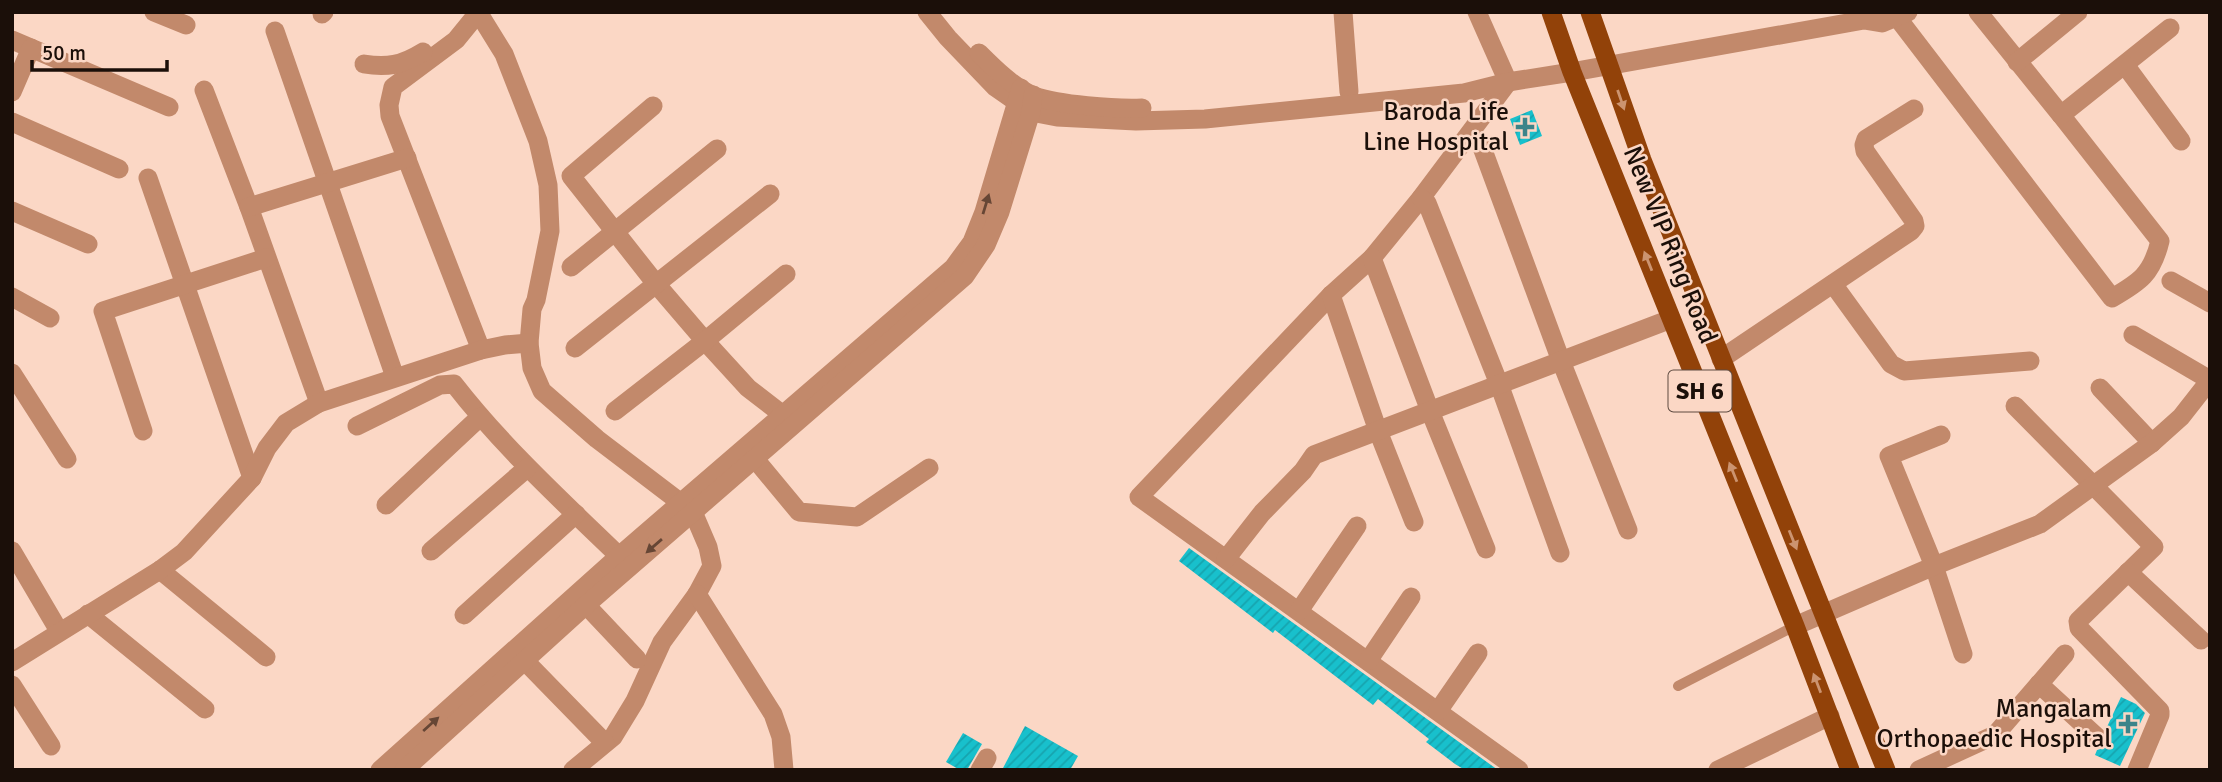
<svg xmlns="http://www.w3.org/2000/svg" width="2222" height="782" viewBox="0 0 2222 782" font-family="Signika,sans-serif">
<defs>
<pattern id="building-hatch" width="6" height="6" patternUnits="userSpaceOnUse" patternTransform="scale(1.75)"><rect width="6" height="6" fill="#18c0cc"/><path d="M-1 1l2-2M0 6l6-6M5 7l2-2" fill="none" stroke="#16a4ae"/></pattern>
</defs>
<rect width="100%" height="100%" fill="#fbd7c5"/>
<g fill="url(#building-hatch)">
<polygon points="1532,110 1542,136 1520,145 1510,119"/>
<polygon points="1189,548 1498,770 1465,770 1455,764 1426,742 1429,739 1378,699 1373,705 1275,630 1273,633 1179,561"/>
<polygon points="2121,697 2136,704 2145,713 2120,766 2095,755 2097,750 2107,747 2110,741 2110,735 2106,729"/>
<polygon points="1025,726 1078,756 1070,770 1002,770"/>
<polygon points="963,733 982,744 967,770 960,770 946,762"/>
</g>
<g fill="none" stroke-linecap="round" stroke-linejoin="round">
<polyline stroke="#c2896b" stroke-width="10" points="1678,686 1795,626"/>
<g stroke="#c2896b" stroke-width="19">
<polyline points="154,12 186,25"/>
<polyline points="478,12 504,54 538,141 548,185 550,231 536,300 532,309 529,343 532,368 542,391 597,439 693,512 708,547 712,566 697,594 662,642 635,701 613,737 573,770"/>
<polyline points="1343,12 1349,92"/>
<polyline points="1477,12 1508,82 1421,198 1372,258 1331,295 1139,497 1519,770"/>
<path d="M 1893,12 L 2112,298 C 2140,282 2152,274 2160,241 L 2061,115"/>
<polyline points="1978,12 2061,115 2170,28"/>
<polyline points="478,13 456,40 393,87 389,105 390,116 481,350"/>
<polyline points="322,14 324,12"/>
<polyline points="275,31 395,377"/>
<polyline points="12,40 169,107"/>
<polyline points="2017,62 2078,12"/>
<path d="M 364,64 C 387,68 402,65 423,52"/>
<polyline points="2125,65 2181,141"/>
<polyline points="204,90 249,207 319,403"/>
<polyline points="12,92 31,48"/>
<polyline points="653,106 571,176 657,285 705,341 748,388 783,415"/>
<polyline points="12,122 119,169"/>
<polyline points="1471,132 1480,142 1561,361 1628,530"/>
<polyline points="148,178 252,478"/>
<polyline points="1421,198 1427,203 1499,384 1560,553"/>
<polyline points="249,207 407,158"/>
<polyline points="12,211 88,244"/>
<polyline points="1372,258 1430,411 1486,549"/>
<polyline points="571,267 717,149"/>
<polyline points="2171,281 2210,303"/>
<polyline points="1833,284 1891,364 1904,371 2030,361"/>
<polyline points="1331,295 1378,431 1414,522"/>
<polyline points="12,297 50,318"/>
<polyline points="2133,335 2210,380"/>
<polyline points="575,348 770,194"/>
<polyline points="1721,359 1911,231 1915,226 1914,221 1865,151 1864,145 1866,139 1914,109"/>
<polyline points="12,373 67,459"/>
<polyline points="2100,388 2152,443"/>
<polyline points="2015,406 2154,547 2078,621 2079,628 2160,711 2160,715 2137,770"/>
<polyline points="615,411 705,341 786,274"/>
<path d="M 357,426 L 440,385 L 454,384 C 503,447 562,501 619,556"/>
<polyline points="143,431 103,311 266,258"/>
<polyline points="1941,435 1889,456 1934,566 1963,654"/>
<polyline points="755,459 799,512 857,517 929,468"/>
<polyline points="386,505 480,417"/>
<polyline points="12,551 59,631"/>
<polyline points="431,551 527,468"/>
<polyline points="1226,559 1262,513 1303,471 1314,455 1671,319"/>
<polyline points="160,570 266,657"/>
<polyline points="2128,572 2201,640"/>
<polyline points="697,594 773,714 781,737 784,770"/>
<polyline points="586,605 637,659"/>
<polyline points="1299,611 1357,526"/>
<polyline points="88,614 205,709"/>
<polyline points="464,615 576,514"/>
<polyline points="1795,626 1934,566 2040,524 2152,443 2181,417 2210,380"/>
<polyline points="524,660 605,743"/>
<polyline points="1368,661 1411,597"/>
<polyline points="12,662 160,570 184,552 252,478 267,448 286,423 319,403 481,350 505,345 529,343"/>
<polyline points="2039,684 2098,738"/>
<polyline points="12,685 51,746"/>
<polyline points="1438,711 1478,653"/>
<polyline points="980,770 987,758"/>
<polyline points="1718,770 1830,716"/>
<polyline points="1919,770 1995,735 2065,654"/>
</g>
<g stroke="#c2896b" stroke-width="19">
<polyline points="927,12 948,38 995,87 1031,112 1057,117 1136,121 1205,119 1464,93 1508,82 1572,72 1864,20 1882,23 1908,12"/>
<path d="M 979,53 C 994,68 1014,88 1034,96 C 1059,105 1115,109 1142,108"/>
<polyline points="380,770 619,556 953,268 972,242 984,212 1021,88"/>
<polyline points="404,770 586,605 965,276 986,245 1000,212 1031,112 1033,95"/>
</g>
<g stroke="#924209" stroke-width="19">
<polyline points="1551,12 1572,72 1795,626 1850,770"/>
<polyline points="1590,12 1642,160 1886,770"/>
</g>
</g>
<defs><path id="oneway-solid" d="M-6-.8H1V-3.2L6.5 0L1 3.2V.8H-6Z" transform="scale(1.75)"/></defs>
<g fill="#cc9470">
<use href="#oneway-solid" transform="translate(1621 100) rotate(71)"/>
<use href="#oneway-solid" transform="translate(1648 261) rotate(-112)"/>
<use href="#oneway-solid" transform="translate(1733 472) rotate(-112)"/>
<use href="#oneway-solid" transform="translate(1793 540) rotate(68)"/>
<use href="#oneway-solid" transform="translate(1817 683) rotate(-111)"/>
</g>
<g fill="#664635">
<use href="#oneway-solid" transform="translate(986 204) rotate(-73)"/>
<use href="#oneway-solid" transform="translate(654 546) rotate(139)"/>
<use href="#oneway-solid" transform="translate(431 724) rotate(-42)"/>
</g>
<g fill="#3c848a" stroke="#fbd7c5" stroke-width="2.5">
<path d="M1521.5 116.5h7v7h7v7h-7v7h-7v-7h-7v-7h7z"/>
<path d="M2124.5 713.5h7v7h7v7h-7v7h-7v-7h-7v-7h7z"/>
</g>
<g text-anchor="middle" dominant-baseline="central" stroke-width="5" stroke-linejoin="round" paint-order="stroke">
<rect fill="#fbd7c5" stroke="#5e4b41" stroke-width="2" x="1668.5" y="370.5" width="63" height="41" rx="5"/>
<g font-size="24" font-weight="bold" fill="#1b0f09">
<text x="1700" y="391">SH 6</text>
</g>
<g font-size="26" fill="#1b0f09" stroke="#fbd7c5" text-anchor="end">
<text x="1509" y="112">Baroda Life<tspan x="1509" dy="30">Line Hospital</tspan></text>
<text x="2112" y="709">Mangalam<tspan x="2112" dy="30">Orthopaedic Hospital</tspan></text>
</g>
<g font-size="26" fill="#1b0f09" stroke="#fbd7c5">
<text transform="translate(1670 245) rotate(68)">New VIP Ring Road</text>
</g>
</g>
<rect width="2222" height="782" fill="none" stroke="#1b0f09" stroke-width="28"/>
<path d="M32 60v10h135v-10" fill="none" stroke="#1b0f09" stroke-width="3.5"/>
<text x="42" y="60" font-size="21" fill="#1b0f09" stroke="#fbd7c5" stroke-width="5" paint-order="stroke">50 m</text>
</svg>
